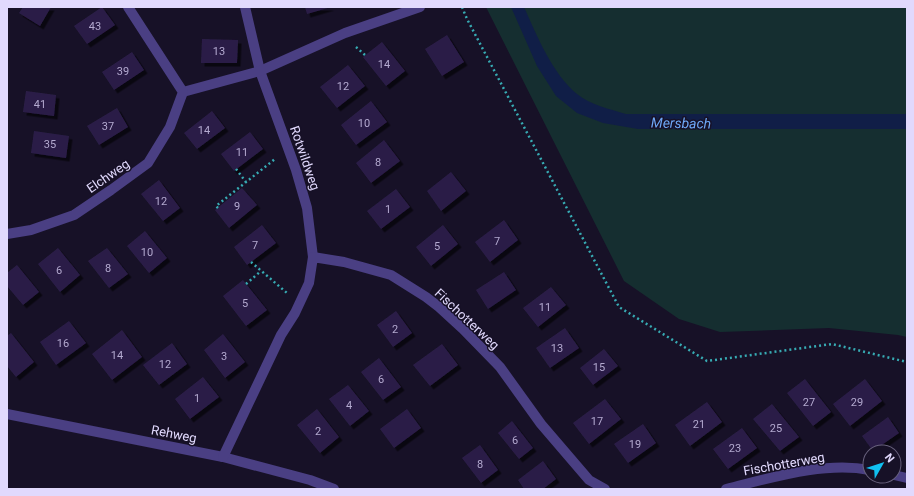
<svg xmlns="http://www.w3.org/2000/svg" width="914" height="496" viewBox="0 0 914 496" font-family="Roboto,sans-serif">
<defs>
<filter id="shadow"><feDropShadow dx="3.5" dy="3.5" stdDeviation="0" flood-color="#0009"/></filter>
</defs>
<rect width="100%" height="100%" fill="#171127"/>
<polygon fill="#152e30" points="486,7 907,7 907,337 898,335 829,328 720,332 679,319 624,281"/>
<path fill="#101e47" d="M 511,7 L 524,7 C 537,36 552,73 577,94 C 590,105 610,109 626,114 L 907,114 L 907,129 L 638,129 L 603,123 L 577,113 L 556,96 L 537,66 Z"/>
<g fill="#2b1e47" filter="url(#shadow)">
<polygon points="23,7 51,7 40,26 19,13"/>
<polygon points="102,7 115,25 87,44 74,26"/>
<polygon points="305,7 331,7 307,14"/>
<polygon points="447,35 464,62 442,76 425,49"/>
<polygon points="202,39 238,40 237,63 201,63"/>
<polygon points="382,42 405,71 386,86 363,57"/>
<polygon points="132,52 144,70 114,90 102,72"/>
<polygon points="348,65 365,86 337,108 320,87"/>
<polygon points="26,91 56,95 54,116 23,112"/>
<polygon points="371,101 387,122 356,145 341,125"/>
<polygon points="117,108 128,127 99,145 87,126"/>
<polygon points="212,111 225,128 197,149 184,133"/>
<polygon points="34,131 69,136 66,158 31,153"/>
<polygon points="250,132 263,149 234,171 221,154"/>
<polygon points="384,140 400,161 371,183 356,163"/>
<polygon points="451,172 466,191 441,211 427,191"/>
<polygon points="159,180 180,208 163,221 141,194"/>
<polygon points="242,188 257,205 229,228 215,210"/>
<polygon points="396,189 410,207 381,229 367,211"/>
<polygon points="504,220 518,240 490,262 475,242"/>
<polygon points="262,225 276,243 247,265 234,247"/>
<polygon points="443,225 458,244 431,266 416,247"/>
<polygon points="145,231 167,258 149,273 127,246"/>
<polygon points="58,248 80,275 60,292 38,264"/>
<polygon points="107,248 128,274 109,288 88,261"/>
<polygon points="17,265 39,292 23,305 7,286 7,273"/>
<polygon points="504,272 516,290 488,309 476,290"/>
<polygon points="243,280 267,310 246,326 223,296"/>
<polygon points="551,287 566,305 538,327 523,308"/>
<polygon points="396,311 412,333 393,347 377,325"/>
<polygon points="69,321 86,343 56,365 40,342"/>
<polygon points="565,328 579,348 550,368 536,348"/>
<polygon points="122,330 142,357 112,380 92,354"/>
<polygon points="11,333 34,362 16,377 7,366 7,336"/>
<polygon points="223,334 245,362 225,378 204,350"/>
<polygon points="172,343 187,364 159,385 143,365"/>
<polygon points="442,344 458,365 430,386 413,365"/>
<polygon points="604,349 618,366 593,385 580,368"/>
<polygon points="379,358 401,387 383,400 361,372"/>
<polygon points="203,377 219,397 190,419 175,399"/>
<polygon points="805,379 831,412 813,426 787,393"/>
<polygon points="865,379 882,401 850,426 833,404"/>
<polygon points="348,385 369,411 350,426 329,399"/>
<polygon points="605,399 621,419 589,444 573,423"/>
<polygon points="707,402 722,422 690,446 675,425"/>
<polygon points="772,404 799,437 780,451 753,419"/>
<polygon points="317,409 339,437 320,453 297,425"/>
<polygon points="407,409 421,428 394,448 380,429"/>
<polygon points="888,417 899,433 873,451 862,436"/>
<polygon points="512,421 533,448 519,459 498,433"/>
<polygon points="643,424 656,443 628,463 614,444"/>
<polygon points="742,428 757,448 728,469 713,449"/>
<polygon points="480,445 498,470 481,483 462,458"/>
<polygon points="543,461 556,479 543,489 524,489 518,480"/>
</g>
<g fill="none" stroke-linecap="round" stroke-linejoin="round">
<g stroke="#37abb3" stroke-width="2.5" stroke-dasharray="2 3" stroke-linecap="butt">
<polyline points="462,7 467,19 619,307 707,361 832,344 907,362"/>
<polyline points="356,47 365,55"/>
<polyline points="236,169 246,182"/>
<polyline points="218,208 216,206 275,159"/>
<polyline points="251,262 287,293"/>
<polyline points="246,284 261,271"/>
</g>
<g stroke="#4a3f83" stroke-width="10">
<polyline points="245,7 260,71 296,170 307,208 313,257"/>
<polyline points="183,92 260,71 345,33 420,7"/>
<polyline points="7,234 31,230 74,215 111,190 148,163 170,127 183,92 128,7"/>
<polyline points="7,414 223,457 310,480 334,489"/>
<polyline points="223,457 281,335 295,313 309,283 313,257 344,262 391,275 426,297 439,307 463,329 500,367 541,424 589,480 605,489"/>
<polyline points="894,475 907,478"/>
<path d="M 726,489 C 771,478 824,461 870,470"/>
</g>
</g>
<g text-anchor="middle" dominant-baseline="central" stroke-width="3" stroke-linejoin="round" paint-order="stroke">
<g font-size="11" fill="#b4aad0">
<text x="95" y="26">43</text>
<text x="219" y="51">13</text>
<text x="384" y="64">14</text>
<text x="123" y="71">39</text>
<text x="343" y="86">12</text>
<text x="40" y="104">41</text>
<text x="364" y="123">10</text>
<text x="108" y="126">37</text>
<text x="204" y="130">14</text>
<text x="50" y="144">35</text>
<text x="242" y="152">11</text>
<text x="378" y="162">8</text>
<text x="161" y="201">12</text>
<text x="237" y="206">9</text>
<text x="388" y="209">1</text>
<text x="497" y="241">7</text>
<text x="255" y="245">7</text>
<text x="437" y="246">5</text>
<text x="147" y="252">10</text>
<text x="108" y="268">8</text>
<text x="59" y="270">6</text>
<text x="245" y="303">5</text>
<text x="545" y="307">11</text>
<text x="395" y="329">2</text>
<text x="63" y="343">16</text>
<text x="557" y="348">13</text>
<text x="117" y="355">14</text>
<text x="224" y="356">3</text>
<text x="165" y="364">12</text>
<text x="599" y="367">15</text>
<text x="381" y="379">6</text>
<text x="197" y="398">1</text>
<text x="809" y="402">27</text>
<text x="857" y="402">29</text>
<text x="349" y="405">4</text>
<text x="597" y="421">17</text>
<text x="699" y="424">21</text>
<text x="776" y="428">25</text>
<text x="318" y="431">2</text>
<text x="515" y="440">6</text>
<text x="635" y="444">19</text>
<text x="735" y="448">23</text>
<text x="480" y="464">8</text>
</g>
<g font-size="13" fill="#e1d9fd" stroke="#171127">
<text transform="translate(305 158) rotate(71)">Rotwildweg</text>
<text transform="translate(108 176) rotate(-35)">Elchweg</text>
<text transform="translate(467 319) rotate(43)">Fischotterweg</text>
<text transform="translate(174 434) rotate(11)">Rehweg</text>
<text transform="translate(784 464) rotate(-10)">Fischotterweg</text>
</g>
<g font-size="14" font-style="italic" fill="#6ea7f6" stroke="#171127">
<text transform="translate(681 123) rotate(1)">Mersbach</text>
</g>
</g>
<rect width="914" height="496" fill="none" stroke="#e1d9fd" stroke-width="16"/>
<g transform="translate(882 464) rotate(51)"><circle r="19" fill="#171127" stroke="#68617d"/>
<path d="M0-3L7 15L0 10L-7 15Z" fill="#11c0f1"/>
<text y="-6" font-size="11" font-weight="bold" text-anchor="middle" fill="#e1d9fd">N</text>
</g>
</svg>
